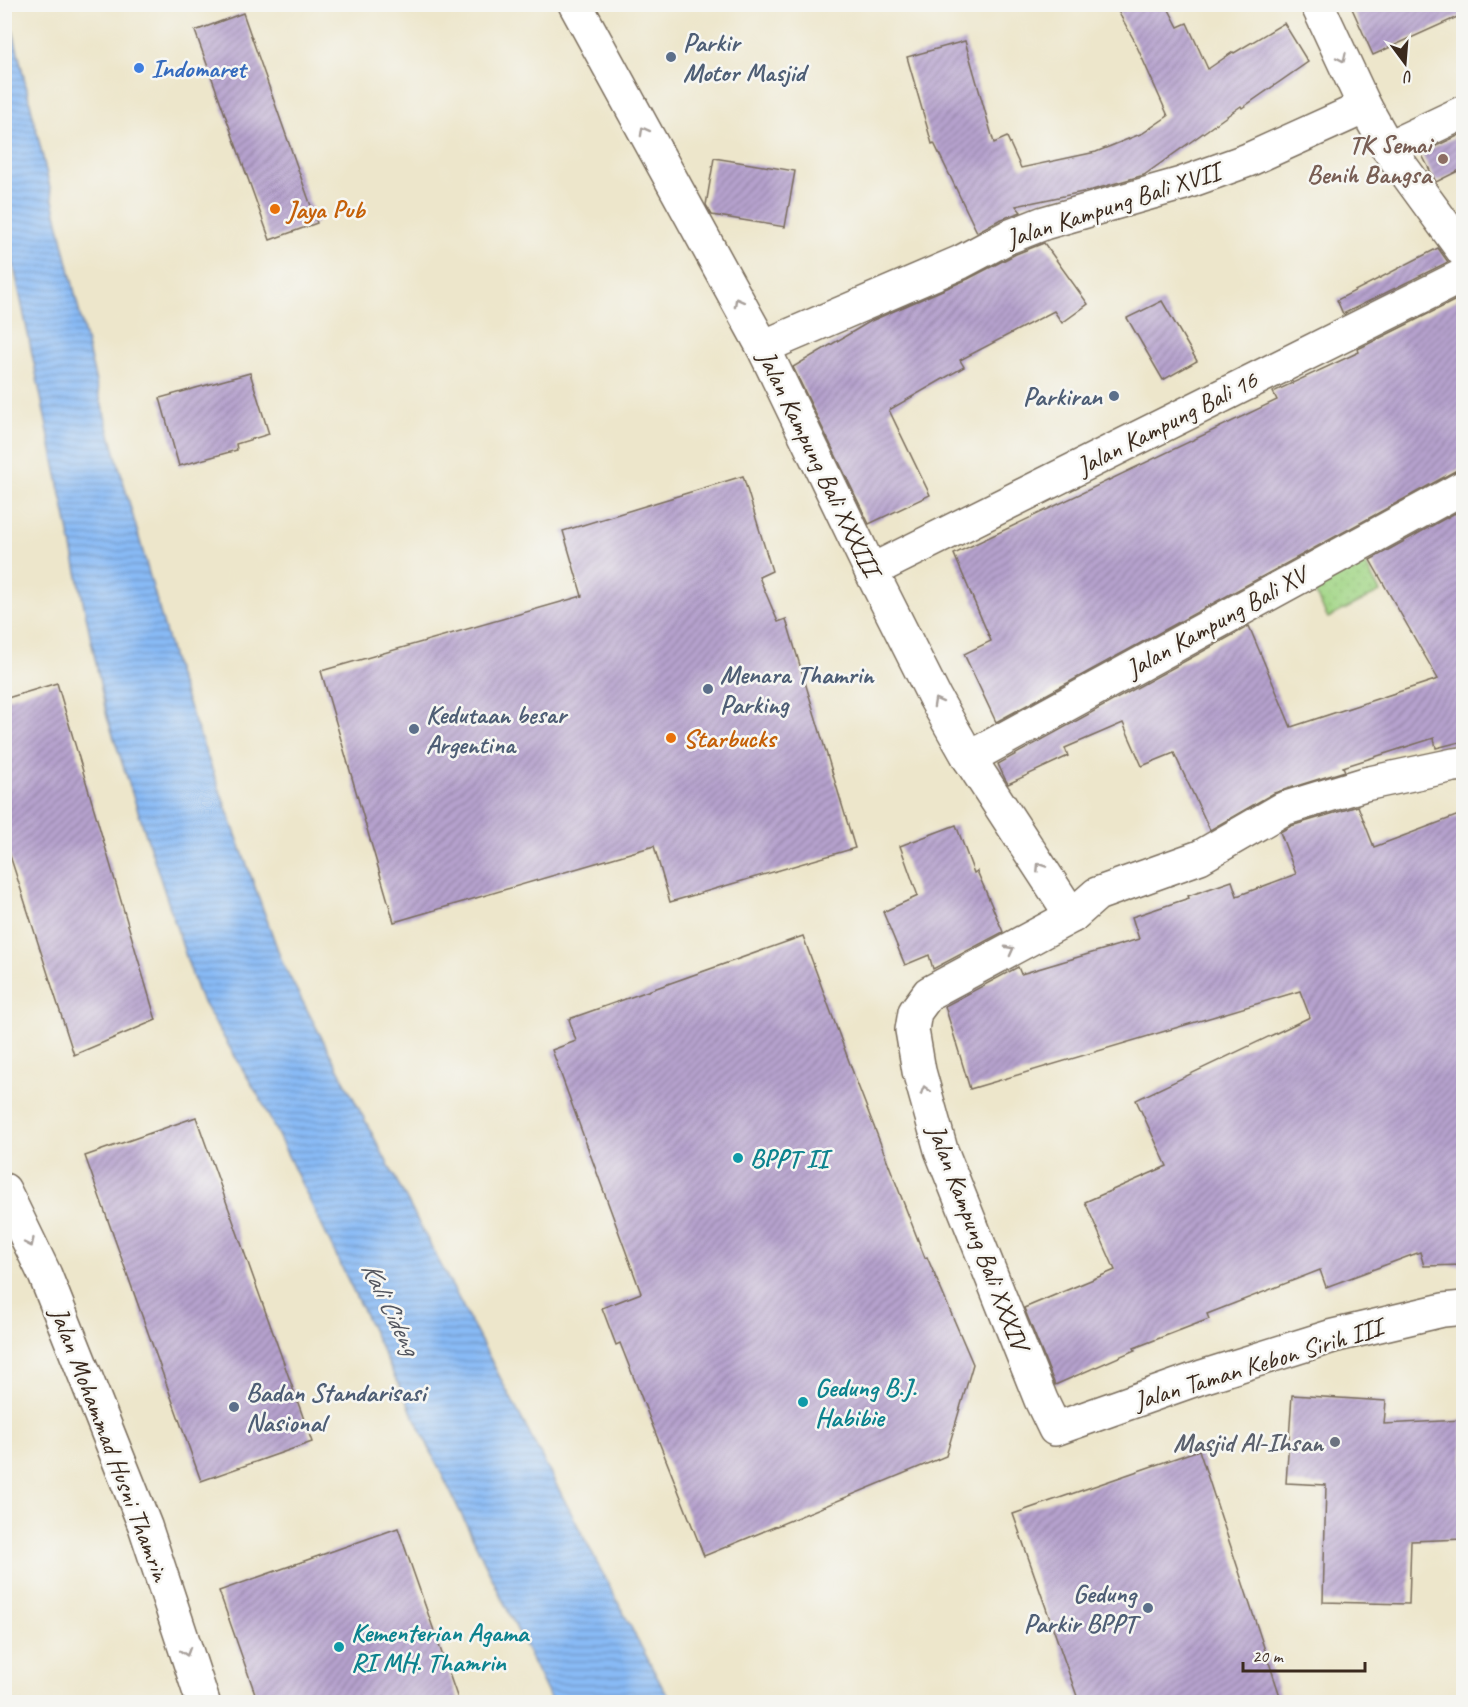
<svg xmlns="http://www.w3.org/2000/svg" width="1468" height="1707" viewBox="0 0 1468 1707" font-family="Caveat,sans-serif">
<defs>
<pattern id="grass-dots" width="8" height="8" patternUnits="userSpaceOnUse" patternTransform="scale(1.5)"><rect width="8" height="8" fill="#a1d585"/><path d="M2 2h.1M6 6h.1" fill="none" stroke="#8cb772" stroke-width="1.8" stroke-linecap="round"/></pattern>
<pattern id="water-rules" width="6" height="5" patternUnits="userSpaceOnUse" patternTransform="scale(1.5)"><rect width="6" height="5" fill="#88baf5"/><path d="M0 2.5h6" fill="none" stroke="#7097c6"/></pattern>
<pattern id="building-hatch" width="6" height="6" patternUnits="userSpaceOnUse" patternTransform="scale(1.5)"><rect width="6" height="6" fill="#b6a2ce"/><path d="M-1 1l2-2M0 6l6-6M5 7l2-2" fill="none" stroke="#9584a7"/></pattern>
</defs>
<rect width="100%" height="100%" fill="#f6f6f2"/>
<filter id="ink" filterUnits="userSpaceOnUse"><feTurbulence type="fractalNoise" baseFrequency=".0167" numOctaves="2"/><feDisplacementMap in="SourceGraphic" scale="12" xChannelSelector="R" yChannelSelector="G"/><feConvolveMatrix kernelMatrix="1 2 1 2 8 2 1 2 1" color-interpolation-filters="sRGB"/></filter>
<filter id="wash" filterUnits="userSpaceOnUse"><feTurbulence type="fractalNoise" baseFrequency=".008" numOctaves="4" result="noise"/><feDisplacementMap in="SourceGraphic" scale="24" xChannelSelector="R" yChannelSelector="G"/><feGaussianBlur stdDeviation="1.35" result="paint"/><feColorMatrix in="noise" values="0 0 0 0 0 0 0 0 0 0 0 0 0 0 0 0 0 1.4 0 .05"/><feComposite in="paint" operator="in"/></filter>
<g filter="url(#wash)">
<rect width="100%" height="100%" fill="#ede6cb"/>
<polygon fill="url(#grass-dots)" stroke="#6e8052" stroke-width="1.5" points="1351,537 1380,592 1328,618 1299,563"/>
<polygon fill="url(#water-rules)" stroke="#62728a" stroke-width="1.5" points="13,31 99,395 177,673 283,964 664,1690 676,1702 552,1702 261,1100 199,996 107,717 5,223 4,34"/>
<g id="blocks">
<g fill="url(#building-hatch)">
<polygon points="1114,4 1166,4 1178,27 1187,23 1208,69 1233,52 1234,53 1284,23 1308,62 1242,108 1241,106 1144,175 1092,190 1016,206 1021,212 999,220 977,232 934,143 932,144 907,57 965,41 994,143 1007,137 1021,168 1096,152 1143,133 1168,116 1134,40"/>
<polygon points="1350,4 1464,4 1464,14 1373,55"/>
<polygon points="243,13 317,223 270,240 195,31"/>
<polygon points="1464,133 1464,168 1436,182 1421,153"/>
<polygon points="714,158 795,171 785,227 712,215 706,205"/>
<polygon points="1044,243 1088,304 1062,323 1054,311 960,360 964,367 889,410 930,495 869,524 793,367 871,321 968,279 1016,254"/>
<polygon points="1438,248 1448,262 1343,314 1337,300"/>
<polygon points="1464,296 1464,468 1455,471 996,722 964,654 991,641 954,554 1277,400 1273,392 1359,352 1358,349"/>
<polygon points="1162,301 1197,361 1163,380 1127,318"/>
<polygon points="250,373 269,434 236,444 237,450 179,466 160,398"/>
<polygon points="743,476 772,571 759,577 778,622 786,619 855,848 670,902 654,846 394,922 321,671 582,596 563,531"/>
<polygon points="1455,513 1464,529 1464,741 1436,748 1434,738 1343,767 1345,771 1274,793 1210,830 1174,753 1142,766 1123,723 1065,748 1068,756 1008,784 1005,779 998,764 1249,626 1291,727 1438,679 1370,560"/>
<polygon points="57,683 156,1020 74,1055 4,837 4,699"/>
<polygon points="1358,806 1374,847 1464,813 1464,1265 1424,1266 1420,1252 1326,1287 1320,1270 1207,1314 1209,1319 1134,1348 1135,1350 1055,1385 1024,1308 1115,1270 1085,1202 1167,1166 1136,1100 1310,1017 1300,991 970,1089 945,1006 1018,967 1021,974 1139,939 1132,917 1189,898 1188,896 1232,881 1237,896 1296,874 1280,832 1291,826"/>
<polygon points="956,825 974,873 977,871 1003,932 933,969 929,955 905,965 883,912 918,896 900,846"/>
<polygon points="803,936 854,1075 925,1258 927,1257 973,1364 946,1456 704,1556 620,1343 616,1345 602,1308 641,1293 552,1050 576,1041 569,1019"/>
<polygon points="196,1117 312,1442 201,1481 85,1156"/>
<polygon points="1292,1395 1386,1401 1384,1424 1462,1420 1464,1539 1411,1541 1409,1604 1323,1602 1326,1485 1286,1483"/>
<polygon points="1199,1450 1282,1702 1079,1702 1013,1514"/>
<polygon points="398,1528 459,1702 258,1702 219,1591"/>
</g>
</g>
</g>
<g filter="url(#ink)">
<use href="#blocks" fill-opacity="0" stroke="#796c5b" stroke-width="1.5"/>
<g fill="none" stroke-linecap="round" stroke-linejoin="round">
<g stroke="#796c5b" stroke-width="36">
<g id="minor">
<polyline points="575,4 763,347 871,571 935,698 969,758 1072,916"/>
<polyline points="1317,4 1365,107 1388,148 1464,252"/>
<polyline points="1388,148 1464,112"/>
<polyline points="763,347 961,262 1008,237 1044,223 1181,184 1248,160 1365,107"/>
<polyline points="871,571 1464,275"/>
<polyline points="969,758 1464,487"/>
<polyline points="1464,764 1454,765 1365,784 1283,809 1200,857 1097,894 1072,916 929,993 915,1012 912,1030 919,1071 941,1150 1041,1400 1055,1429 1202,1377 1333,1336 1443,1310 1464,1308"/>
</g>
</g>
<g stroke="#796c5b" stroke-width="36">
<polyline id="primary" points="4,1190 45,1275 145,1526 203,1702"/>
</g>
<use href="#minor" stroke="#fff" stroke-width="33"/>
<use href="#primary" stroke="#fff" stroke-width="33"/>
</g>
<defs><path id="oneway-chevron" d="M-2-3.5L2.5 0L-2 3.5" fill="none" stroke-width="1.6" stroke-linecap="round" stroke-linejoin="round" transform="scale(1.5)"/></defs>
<g stroke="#a79f9a">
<use href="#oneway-chevron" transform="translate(1342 58) rotate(65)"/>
<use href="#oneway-chevron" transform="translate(644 131) rotate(-119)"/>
<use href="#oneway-chevron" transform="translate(738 302) rotate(-119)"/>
<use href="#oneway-chevron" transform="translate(937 702) rotate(-119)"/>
<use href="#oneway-chevron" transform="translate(1040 867) rotate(-123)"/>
<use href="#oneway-chevron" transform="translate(1010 950) rotate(-28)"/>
<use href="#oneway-chevron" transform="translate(925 1090) rotate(-106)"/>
<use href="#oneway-chevron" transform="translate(30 1243) rotate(65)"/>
<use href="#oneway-chevron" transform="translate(186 1652) rotate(72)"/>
</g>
</g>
<g fill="#5c6f8a" stroke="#f6f6f2" stroke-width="2">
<circle cx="671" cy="57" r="6"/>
<circle cx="1114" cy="396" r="6"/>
<circle cx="708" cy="689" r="6"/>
<circle cx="414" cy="729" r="6"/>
<circle cx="234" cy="1407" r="6"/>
<circle cx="1148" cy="1608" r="6"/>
</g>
<circle fill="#3f7fe0" stroke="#f6f6f2" stroke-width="2" cx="139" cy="68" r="6"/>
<circle fill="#8d6e63" stroke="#f6f6f2" stroke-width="2" cx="1443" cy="159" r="6"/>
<g fill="#e8710a" stroke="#f6f6f2" stroke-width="2">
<circle cx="275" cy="209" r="6"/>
<circle cx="671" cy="738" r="6"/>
</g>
<g fill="#0f9aa8" stroke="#f6f6f2" stroke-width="2">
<circle cx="738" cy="1158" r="6"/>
<circle cx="803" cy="1402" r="6"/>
<circle cx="339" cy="1647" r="6"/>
</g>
<circle fill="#6b7280" stroke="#f6f6f2" stroke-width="2" cx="1335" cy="1442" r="6"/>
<g text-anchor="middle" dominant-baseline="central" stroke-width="5" stroke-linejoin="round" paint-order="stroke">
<g font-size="26" font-weight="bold" fill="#4e5e75" stroke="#f6f6f2" text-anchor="start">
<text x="683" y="42">Parkir<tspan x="683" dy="30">Motor Masjid</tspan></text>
<text x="1102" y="396" text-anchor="end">Parkiran</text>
<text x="720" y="674">Menara Thamrin<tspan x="720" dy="30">Parking</tspan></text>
<text x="426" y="714">Kedutaan besar<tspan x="426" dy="30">Argentina</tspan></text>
<text x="246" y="1392">Badan Standarisasi<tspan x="246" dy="30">Nasional</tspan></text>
<text x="1136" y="1593" text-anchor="end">Gedung<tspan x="1136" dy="30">Parkir BPPT</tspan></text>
</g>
<g font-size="26" font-weight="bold" fill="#366cbe" stroke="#f6f6f2" text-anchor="start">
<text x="151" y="68">Indomaret</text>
</g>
<g font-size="26" font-weight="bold" fill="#785e54" stroke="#f6f6f2" text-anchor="end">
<text x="1431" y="144">TK Semai<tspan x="1431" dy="30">Benih Bangsa</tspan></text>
</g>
<g font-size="26" fill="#3b2a1e" stroke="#f6f6f2">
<text transform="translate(1113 205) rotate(-18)">Jalan Kampung Bali XVII</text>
<text transform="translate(1167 423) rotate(-27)">Jalan Kampung Bali 16</text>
<text transform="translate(819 463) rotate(64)">Jalan Kampung Bali XXXIII</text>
<text transform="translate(1216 622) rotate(-29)">Jalan Kampung Bali XV</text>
<text transform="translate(978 1237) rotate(69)">Jalan Kampung Bali XXXIV</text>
<text transform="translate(1258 1364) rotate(-17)">Jalan Taman Kebon Sirih III</text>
<text transform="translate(110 1444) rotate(69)">Jalan Mohammad Husni Thamrin</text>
</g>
<g font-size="26" font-weight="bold" fill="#c56008" stroke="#f6f6f2" text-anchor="start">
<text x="287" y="209">Jaya Pub</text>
<text x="683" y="738">Starbucks</text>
</g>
<g font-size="26" font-weight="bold" fill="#0d838f" stroke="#f6f6f2" text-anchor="start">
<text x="750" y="1158">BPPT II</text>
<text x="815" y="1387">Gedung B.J.<tspan x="815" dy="30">Habibie</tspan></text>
<text x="351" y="1632">Kementerian Agama<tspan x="351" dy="30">RI MH. Thamrin</tspan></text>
</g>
<g font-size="26" font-weight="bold" fill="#5b616d" stroke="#f6f6f2" text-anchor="end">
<text x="1323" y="1442">Masjid Al-Ihsan</text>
</g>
<g font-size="27" font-style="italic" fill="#52555e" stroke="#f6f6f2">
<text transform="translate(391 1308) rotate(64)">Kali Cideng</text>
</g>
</g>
<rect width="1468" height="1707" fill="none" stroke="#f6f6f2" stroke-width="24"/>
<g transform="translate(1405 63) rotate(164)" stroke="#f6f6f2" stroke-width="4.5" paint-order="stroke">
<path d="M0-4.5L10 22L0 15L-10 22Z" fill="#3b2a1e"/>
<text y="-9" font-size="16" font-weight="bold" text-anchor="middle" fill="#3b2a1e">U</text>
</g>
<path d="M1243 1662v9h122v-9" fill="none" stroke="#3b2a1e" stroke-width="3"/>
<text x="1252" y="1662" font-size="18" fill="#3b2a1e" stroke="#f6f6f2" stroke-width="4.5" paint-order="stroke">20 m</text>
</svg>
